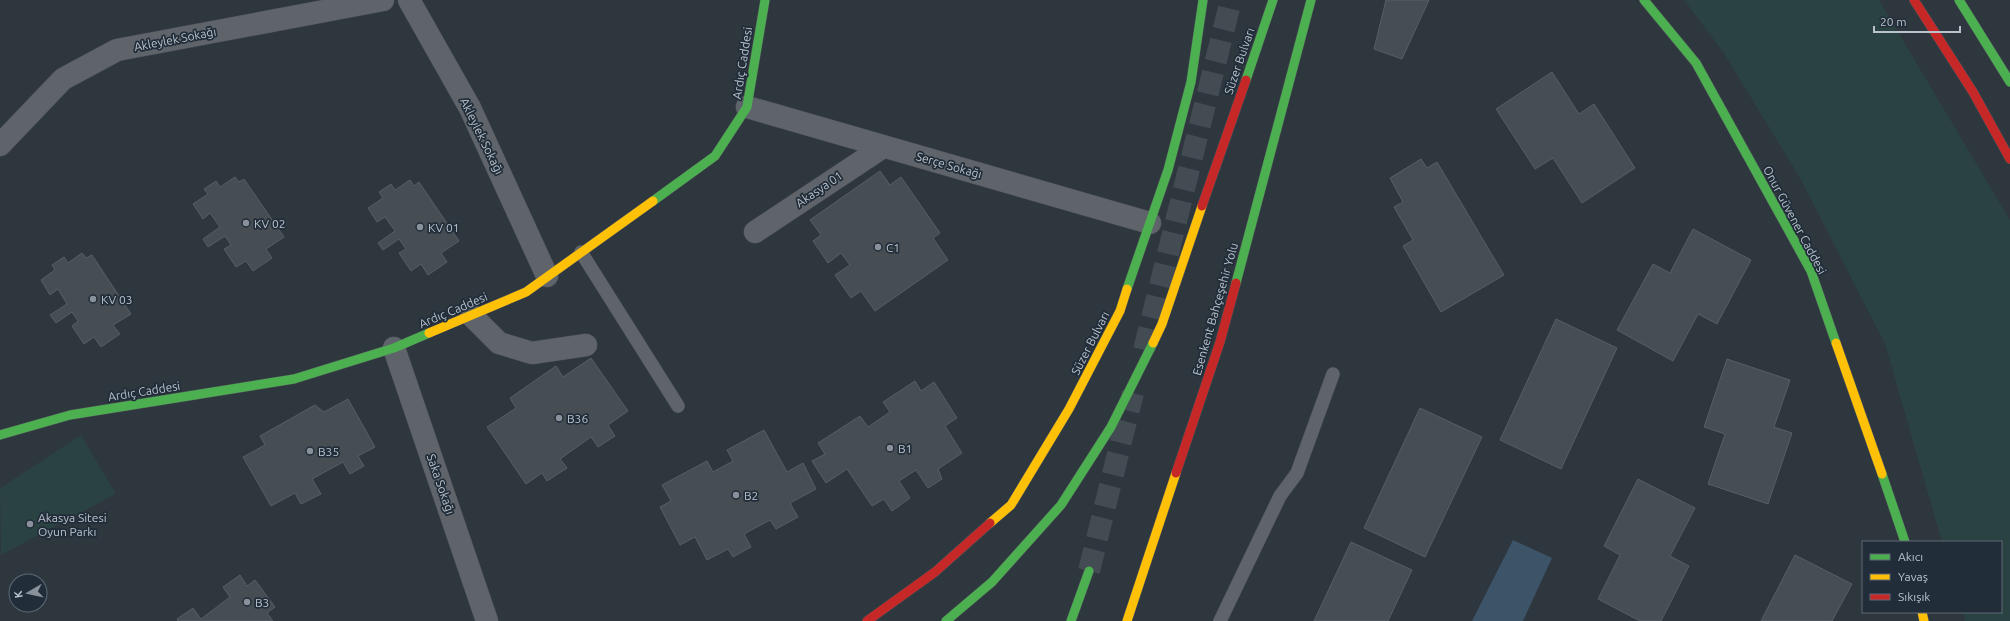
<svg xmlns="http://www.w3.org/2000/svg" width="2010" height="621" viewBox="0 0 2010 621" font-family="Ubuntu,sans-serif">
<rect width="100%" height="100%" fill="#2e363e"/>
<g fill="#2b4243">
<polygon points="1684,0 1879,0 2010,220 2010,621 1965,621 1963,612 2001,612 2001,542 1942,542 1885,344 1800,178 1723,52"/>
<polygon points="81,435 116,494 1,555 0,488"/>
</g>
<polygon fill="#3d5368" points="1513,540 1552,558 1523,621 1472,621"/>
<g fill="#464d53" stroke="#575e65">
<polygon points="1386,0 1429,0 1402,59 1374,49"/>
<polygon points="1552,72 1579,114 1594,104 1635,168 1582,203 1553,158 1535,169 1496,109"/>
<polygon points="1421,159 1427,168 1437,162 1504,275 1441,312 1403,246 1413,240 1394,207 1403,202 1390,178"/>
<polygon points="880,171 890,185 901,177 940,233 933,238 948,260 875,311 861,291 851,298 835,275 850,265 841,253 828,263 813,241 821,235 810,220"/>
<polygon points="235,177 239,182 244,179 284,237 266,249 272,258 253,271 246,261 236,267 224,249 231,245 225,236 208,247 203,239 220,227 210,213 203,219 193,204 208,194 204,189 216,181 220,187"/>
<polygon points="410,180 414,186 419,182 459,241 441,253 447,262 428,275 421,264 411,271 399,253 406,249 399,239 383,250 378,243 395,231 385,217 377,222 368,208 383,198 379,192 391,184 395,190"/>
<polygon points="1693,229 1751,260 1717,324 1698,314 1673,361 1617,330 1653,264 1670,273"/>
<polygon points="82,253 86,258 92,255 131,314 113,325 120,334 101,347 94,337 84,344 72,326 78,321 72,312 56,323 50,315 67,304 58,289 50,295 41,280 55,270 52,265 64,257 68,263"/>
<polygon points="1556,319 1617,348 1561,469 1500,440"/>
<polygon points="591,358 628,411 608,425 615,436 598,447 591,437 560,459 567,468 547,481 542,473 526,484 487,427 516,408 510,398 556,366 563,377"/>
<polygon points="1727,359 1790,380 1774,427 1792,433 1768,504 1708,484 1725,434 1704,427"/>
<polygon points="915,381 921,391 934,382 957,418 945,426 962,453 938,469 942,479 928,488 916,470 899,481 910,498 892,511 884,499 872,506 847,469 826,483 812,461 825,454 818,443 860,416 868,427 890,412 883,402"/>
<polygon points="348,399 375,447 358,456 364,466 350,474 343,462 312,479 321,494 301,504 295,493 271,506 243,457 265,445 260,436 315,405 324,412"/>
<polygon points="1420,408 1482,437 1425,557 1364,528"/>
<polygon points="764,430 787,472 803,463 816,489 790,503 798,517 776,529 770,520 744,534 751,547 733,557 728,549 707,560 695,537 680,545 660,507 671,501 662,485 707,461 713,472 733,461 727,450"/>
<polygon points="1638,479 1695,508 1670,556 1689,566 1661,621 1640,621 1598,599 1620,555 1604,546"/>
<polygon points="1351,542 1412,570 1388,621 1314,621"/>
<polygon points="1795,555 1852,584 1832,621 1761,621"/>
<polygon points="240,575 247,586 255,580 275,607 267,613 273,621 178,621 177,619 193,608 201,619 230,597 223,587"/>
</g>
<g fill="none" stroke-linecap="round" stroke-linejoin="round">
<g stroke="#434b53" stroke-width="22" stroke-dasharray="22 11" stroke-linecap="butt">
<polyline points="1144,350 1231,0"/>
<polyline points="1089,571 1133,393"/>
</g>
<g stroke="#4d5258" stroke-width="14">
<g id="lane">
<polyline points="581,252 678,406"/>
<polyline points="1220,621 1280,496 1297,473 1333,374"/>
</g>
</g>
<g stroke="#4d5258" stroke-width="23">
<g id="street">
<polyline points="409,0 470,108 547,276"/>
<polyline points="747,107 1150,223"/>
<polyline points="0,145 63,79 117,50 383,0"/>
<polyline points="755,232 883,147"/>
<polyline points="471,315 499,343 532,353 586,345"/>
<polyline points="394,348 487,621"/>
</g>
</g>
<g stroke="#4d5258" stroke-width="10">
<g id="fast">
<polyline points="1644,0 1696,63 1811,271 1836,343"/>
<polyline points="1959,0 2010,82"/>
<polyline points="1246,80 1273,0"/>
<polyline points="653,201 715,156 747,107 765,0"/>
<polyline points="1236,283 1311,0"/>
<polyline points="1127,289 1168,170 1191,82 1203,0"/>
<polyline points="0,435 70,415 294,379 394,348 429,333"/>
<polyline points="1882,474 1905,542"/>
<polyline points="946,621 992,582 1061,505 1111,427 1153,343"/>
<polyline points="1071,621 1089,571"/>
</g>
</g>
<g stroke="#4d5258" stroke-width="10">
<g id="slow">
<polyline points="429,333 526,292 653,201"/>
<polyline points="1153,343 1162,324 1202,206"/>
<polyline points="1836,343 1882,474"/>
<polyline points="990,523 1011,505 1069,409 1120,311 1127,289"/>
<polyline points="1922,612 1924,621"/>
<polyline points="1127,621 1176,473"/>
</g>
</g>
<g stroke="#4d5258" stroke-width="10">
<g id="jam">
<polyline points="1914,0 1973,92 2010,159"/>
<polyline points="1202,206 1246,80"/>
<polyline points="1176,473 1220,342 1236,283"/>
<polyline points="867,621 935,572 990,523"/>
</g>
</g>
<use href="#lane" stroke="#5f646b" stroke-width="13"/>
<use href="#street" stroke="#5f646b" stroke-width="22"/>
<use href="#fast" stroke="#4caf50" stroke-width="9"/>
<use href="#slow" stroke="#ffc107" stroke-width="9"/>
<use href="#jam" stroke="#c62828" stroke-width="9"/>
</g>
<g fill="#89929b" stroke="#212d39" stroke-width="1.5">
<circle cx="246" cy="223" r="4"/>
<circle cx="420" cy="227" r="4"/>
<circle cx="878" cy="247" r="4"/>
<circle cx="93" cy="299" r="4"/>
<circle cx="559" cy="418" r="4"/>
<circle cx="890" cy="448" r="4"/>
<circle cx="310" cy="451" r="4"/>
<circle cx="736" cy="495" r="4"/>
<circle cx="30" cy="524" r="4"/>
<circle cx="247" cy="602" r="4"/>
</g>
<g text-anchor="middle" dominant-baseline="central" stroke-width="3.5" stroke-linejoin="round" paint-order="stroke">
<g font-size="12" fill="#bac3cd" stroke="#212d39">
<text transform="translate(175 39) rotate(-11)">Akleylek Sokağı</text>
<text transform="translate(1239 61) rotate(-71)">Süzer Bulvarı</text>
<text transform="translate(742 63) rotate(-81)">Ardıç Caddesi</text>
<text transform="translate(482 136) rotate(64)">Akleylek Sokağı</text>
<text transform="translate(949 165) rotate(16)">Serçe Sokağı</text>
<text transform="translate(819 189) rotate(-34)">Akasya 01</text>
<text transform="translate(1795 220) rotate(62)">Onur Güvener Caddesi</text>
<text transform="translate(1215 309) rotate(-74)">Esenkent Bahçeşehir Yolu</text>
<text transform="translate(453 310) rotate(-23)">Ardıç Caddesi</text>
<text transform="translate(1090 343) rotate(-63)">Süzer Bulvarı</text>
<text transform="translate(144 391) rotate(-9)">Ardıç Caddesi</text>
<text transform="translate(441 484) rotate(71)">Saka Sokağı</text>
</g>
<g font-size="12" fill="#bac3cd" stroke="#212d39" text-anchor="start">
<text x="254" y="223">KV 02</text>
<text x="428" y="227">KV 01</text>
<text x="886" y="247">C1</text>
<text x="101" y="299">KV 03</text>
<text x="567" y="418">B36</text>
<text x="898" y="448">B1</text>
<text x="318" y="451">B35</text>
<text x="744" y="495">B2</text>
<text x="38" y="517">Akasya Sitesi<tspan x="38" dy="14">Oyun Parkı</tspan></text>
<text x="255" y="602">B3</text>
</g>
</g>
<rect x="1862" y="541" width="140" height="72" fill="#212d39" stroke="#5e6974"/>
<rect x="1870" y="554" width="20" height="6" fill="#4caf50" stroke="#5e6974"/>
<text x="1898" y="561" font-size="12" fill="#bac3cd">Akıcı</text>
<rect x="1870" y="574" width="20" height="6" fill="#ffc107" stroke="#5e6974"/>
<text x="1898" y="581" font-size="12" fill="#bac3cd">Yavaş</text>
<rect x="1870" y="594" width="20" height="6" fill="#c62828" stroke="#5e6974"/>
<text x="1898" y="601" font-size="12" fill="#bac3cd">Sıkışık</text>
<g transform="translate(28 593) rotate(261)"><circle r="19" fill="#212d39" stroke="#5e6974"/>
<path d="M0-3L7 15L0 10L-7 15Z" fill="#89929b"/>
<text y="-6" font-size="11" font-weight="bold" text-anchor="middle" fill="#bac3cd">K</text>
</g>
<path d="M1874 26v6h86v-6" fill="none" stroke="#bac3cd" stroke-width="2"/>
<text x="1880" y="26" font-size="12" fill="#bac3cd" stroke="#212d39" stroke-width="3" paint-order="stroke">20 m</text>
</svg>
